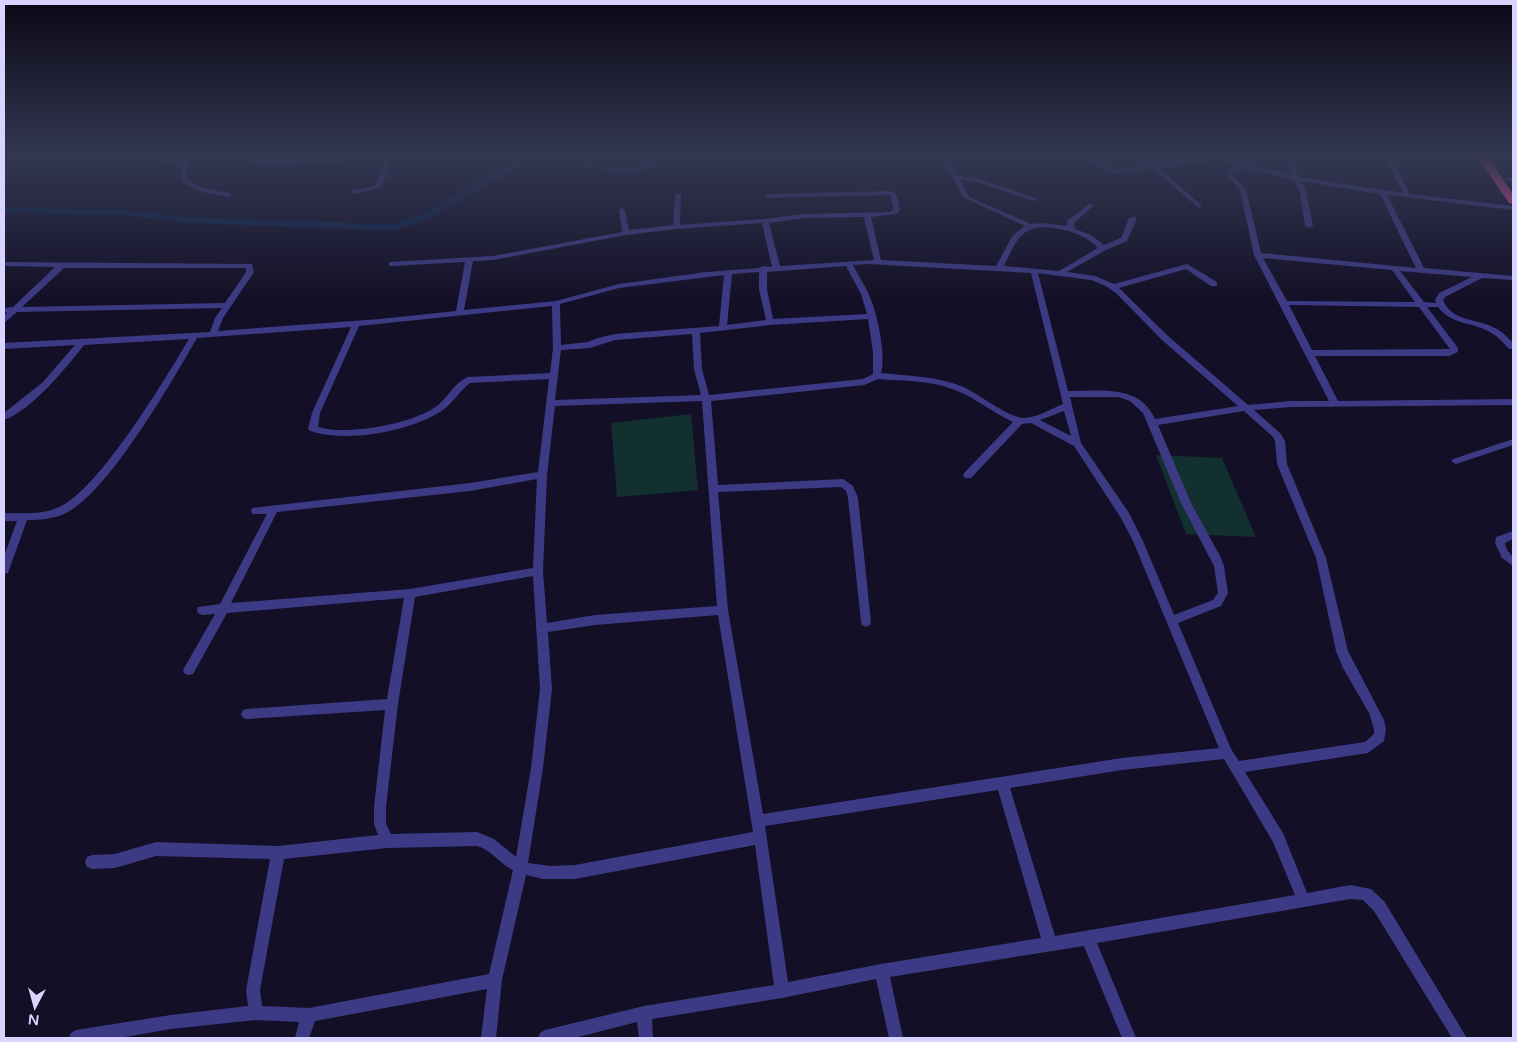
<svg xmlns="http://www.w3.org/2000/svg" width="1517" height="1042" viewBox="0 0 1517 1042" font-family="'Varela Round',sans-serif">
<rect width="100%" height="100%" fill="#130f26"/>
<g fill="#12302f">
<polygon points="691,414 698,490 617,497 611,423"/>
<polygon points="1156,455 1222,458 1256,537 1186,534"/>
</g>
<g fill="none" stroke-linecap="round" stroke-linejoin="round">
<path fill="#0c2248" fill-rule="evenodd" d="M 534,156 C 563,156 592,166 621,167 C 639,167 653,158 670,156 C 691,155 714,156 735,156 L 730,159 L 688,160 L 662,164 L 639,172 L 620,173 L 541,161 L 519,166 L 430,218 L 394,231 L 188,223 L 132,216 L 4,213 L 4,207 L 132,210 L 188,217 L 393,224 L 422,214 L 512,161 Z"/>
<g fill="#3d3a85" fill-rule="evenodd">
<polygon points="51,156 177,158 192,156 187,167 187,180 202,188 229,193 232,195 229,197 198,191 182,182 181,167 183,160 178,162 54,158"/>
<polygon points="245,156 251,156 251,159 262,161 374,156 430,156 427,158 390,160 386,176 380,188 354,194 351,192 352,191 375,186 380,176 384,160 262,165 246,161"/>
<path d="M 942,156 L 948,156 L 957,175 L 979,179 L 1036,198 L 1037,199 L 1034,201 L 976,182 L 960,179 L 968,195 L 971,198 L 1031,224 L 1042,223 L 1067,226 L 1067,221 L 1089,204 L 1093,204 L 1093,206 L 1074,223 L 1075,229 L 1091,235 L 1104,245 L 1121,238 L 1129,218 L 1135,217 L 1137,218 L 1127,241 L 1106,250 L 1067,272 L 1095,276 L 1114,284 L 1187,264 L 1217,282 L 1217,286 L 1211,286 L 1186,269 L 1119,288 L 1168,336 L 1248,405 L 1290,401 L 1329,401 L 1254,255 L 1240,190 L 1226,174 L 1230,169 L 1242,165 C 1220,156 1182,165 1158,167 L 1201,205 L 1201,207 L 1199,208 L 1152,168 L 1115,174 L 1081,156 L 1090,156 L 1116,170 L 1147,165 L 1137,156 L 1144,156 L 1154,164 L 1234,156 L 1262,168 L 1292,175 L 1283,156 L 1289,156 L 1299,177 L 1403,193 L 1384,156 L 1390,156 L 1410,194 L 1513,206 L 1513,210 L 1387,195 L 1424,268 L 1513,276 L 1513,280 L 1482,278 L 1445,297 L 1443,300 C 1452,322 1476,318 1495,328 C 1502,331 1508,338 1513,343 L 1513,349 L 1509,349 C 1503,342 1496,335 1488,331 C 1470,322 1451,324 1438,307 L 1427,307 L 1458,348 L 1458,352 L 1449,356 L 1315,356 L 1338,401 L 1513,399 L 1513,405 L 1290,407 L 1254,410 L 1280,433 L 1285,441 L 1287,464 L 1326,558 L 1348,651 L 1384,720 L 1386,729 L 1384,741 L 1368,753 L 1245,772 L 1283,833 L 1307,893 L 1350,885 L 1371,889 L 1384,901 L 1467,1038 L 1452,1038 L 1374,911 L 1363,900 L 1350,899 L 1097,943 L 1136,1038 L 1122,1038 L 1084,946 L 890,977 L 903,1038 L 889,1038 L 876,979 L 782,998 L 652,1019 L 653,1038 L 639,1038 L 637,1022 L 574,1038 L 538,1038 L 540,1033 L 545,1030 L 644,1006 L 774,985 L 755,845 L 575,879 L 543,879 L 526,875 L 502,980 L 496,1038 L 481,1038 L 487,989 L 315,1021 L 309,1038 L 295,1038 L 299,1022 L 256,1020 L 171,1029 L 119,1038 L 69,1038 L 71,1033 L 76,1030 L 171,1015 L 248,1006 L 246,990 L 270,859 L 156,856 L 115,868 L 92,869 L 87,867 L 85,862 L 87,857 L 92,855 L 115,854 L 156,842 L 278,846 L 378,835 L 374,824 L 374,807 L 385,710 L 247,719 L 243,718 L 241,714 L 243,710 L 247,709 L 387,699 L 404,598 L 227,613 L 193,674 L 189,675 L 185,674 L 183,670 L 215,614 L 202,615 L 198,613 L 197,610 L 198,607 L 220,604 L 267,514 L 252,514 L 251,511 L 252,508 L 470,483 L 538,472 L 549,379 L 470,383 C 459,391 452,405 440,412 C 407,432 347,443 310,431 L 308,429 L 312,413 L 351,327 L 197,338 C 172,381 108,494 64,514 C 53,519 39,520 27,520 L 9,570 L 8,573 L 4,574 L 4,556 L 17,521 L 4,521 L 4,513 C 21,513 41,515 57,508 C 98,492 165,379 189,339 L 84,345 C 67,367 31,411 4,420 L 4,413 L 43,382 L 75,345 L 4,349 L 4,343 L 210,332 L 215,318 L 222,308 L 17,312 L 4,323 L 4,316 L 7,312 L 4,312 L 4,308 L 13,307 L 55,267 L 4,266 L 4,262 L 252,264 L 254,272 L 223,318 L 218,331 L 380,319 L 456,311 L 465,262 L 392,266 L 389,266 L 389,262 L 493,256 L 622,232 L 619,210 L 622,208 L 625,210 L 629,230 L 673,225 L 675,195 L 678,193 L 681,195 L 680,225 L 765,219 L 803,214 L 890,212 L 894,209 L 890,195 L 767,198 L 764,196 L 767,194 L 891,191 L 897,195 L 900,209 L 897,214 L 871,217 L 881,260 L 996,266 L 1013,235 L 1025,226 L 963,197 ZM 1248,168 L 1294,180 L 1300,192 L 1305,226 L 1309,228 L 1313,226 L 1306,192 L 1301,181 L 1380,194 L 1416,268 L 1261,253 L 1246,190 L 1232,174 L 1234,171 ZM 864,217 L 874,260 L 780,266 L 769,223 L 803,218 ZM 762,223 L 772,267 L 763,266 L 759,268 L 706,272 L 619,284 L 556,301 L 464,310 L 473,261 L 493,260 L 626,235 L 676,229 ZM 1042,227 C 1062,228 1084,233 1098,248 L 1059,271 L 1004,266 C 1014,246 1018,229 1042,227 ZM 1263,258 L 1392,270 L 1415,302 L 1287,301 ZM 868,264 L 1031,273 L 1063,404 C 1051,409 1036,418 1023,418 C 1007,417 978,393 961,386 C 936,376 908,376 881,373 C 886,356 878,317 871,300 C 867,288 859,277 853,265 ZM 846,266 L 861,294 L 867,314 L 773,319 L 767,289 L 767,272 ZM 64,268 L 246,268 L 246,272 L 225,303 L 22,307 ZM 1400,271 L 1472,277 L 1439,293 L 1435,300 L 1436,303 L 1424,302 ZM 759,272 L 759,289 L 766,320 L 727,325 L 732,274 ZM 1038,273 L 1091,280 L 1104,285 L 1116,293 L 1162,340 L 1238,406 L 1155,419 C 1140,384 1100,391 1068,391 ZM 724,275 L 719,326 L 615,334 L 598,338 L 588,342 L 561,345 L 560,304 L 619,288 ZM 1289,305 L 1419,307 L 1450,349 L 1312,350 ZM 552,306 L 553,348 L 550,373 L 468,377 C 455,382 448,397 437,406 C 413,424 346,436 318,427 L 320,413 L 359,326 ZM 868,319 L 873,352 L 873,374 L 863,379 L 709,395 L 702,369 L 700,333 L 770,325 ZM 692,334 L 694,369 L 701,395 L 555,400 L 561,350 L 590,348 L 615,340 ZM 878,379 C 903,381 931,380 955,390 C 976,398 993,413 1013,422 L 965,472 L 963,475 L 965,478 L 971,478 L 1022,424 L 1031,423 L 1074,446 L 1121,518 L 1133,541 L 1219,748 L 1122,758 L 763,814 L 728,610 L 718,492 L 841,487 L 846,491 L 848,498 L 861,622 L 862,625 L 866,627 L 870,625 L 871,622 L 858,498 L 853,486 L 843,479 L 718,485 L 711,401 L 864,385 ZM 1070,397 L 1118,397 L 1130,401 L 1143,413 L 1181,503 L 1214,566 L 1218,593 L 1213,600 L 1174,615 L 1143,541 L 1129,513 L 1081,443 ZM 702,401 L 717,606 L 595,615 L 547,623 L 543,571 L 547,475 L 555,406 ZM 1064,411 L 1071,436 L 1040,420 ZM 1244,411 L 1273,437 L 1275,441 L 1277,464 L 1316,558 L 1336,651 L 1343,668 L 1369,713 L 1374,729 L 1374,734 L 1365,742 L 1239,761 L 1231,749 L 1178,623 L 1221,606 L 1228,593 L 1224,566 L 1220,556 L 1191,503 L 1158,425 ZM 537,479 L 533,568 L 410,589 L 231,603 L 277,512 L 470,491 ZM 533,576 L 540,689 L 531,768 L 516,857 L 494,839 L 477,832 L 391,834 L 386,824 L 386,807 L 398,704 L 415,597 ZM 718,615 L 753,832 L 575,865 L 551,866 L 528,863 L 543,768 L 552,689 L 548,632 L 595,625 ZM 1224,759 L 1273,842 L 1295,895 L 1055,936 L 1010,788 L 1122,770 ZM 998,790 L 1041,938 L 881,964 L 788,982 L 765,826 ZM 477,846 C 492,850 500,864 513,870 L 489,974 L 309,1008 L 262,1006 L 260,990 L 284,859 L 387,848 Z"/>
<polygon points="1507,177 1513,178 1513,182 1505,180 1504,179"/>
<polygon points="1513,439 1513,445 1456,464 1451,461 1453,459"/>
<polygon points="1513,531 1513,539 1505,543 1507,550 1513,557 1513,566 1502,558 1495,543 1496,537"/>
</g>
<polygon fill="#ff4fa3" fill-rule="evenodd" points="1477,156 1487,156 1513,194 1513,204 1509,203"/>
</g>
<linearGradient id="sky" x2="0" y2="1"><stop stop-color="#0a0815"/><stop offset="0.52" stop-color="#333752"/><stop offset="1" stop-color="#333752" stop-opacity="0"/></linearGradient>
<rect width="1517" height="302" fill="url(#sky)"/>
<rect width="1517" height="1042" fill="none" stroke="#d9d4ff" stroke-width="10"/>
<g transform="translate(35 1007) rotate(186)" stroke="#130f26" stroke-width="4" paint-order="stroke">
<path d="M0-4L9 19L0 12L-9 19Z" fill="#d9d4ff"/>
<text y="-8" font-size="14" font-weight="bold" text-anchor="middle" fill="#d9d4ff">N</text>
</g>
</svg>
